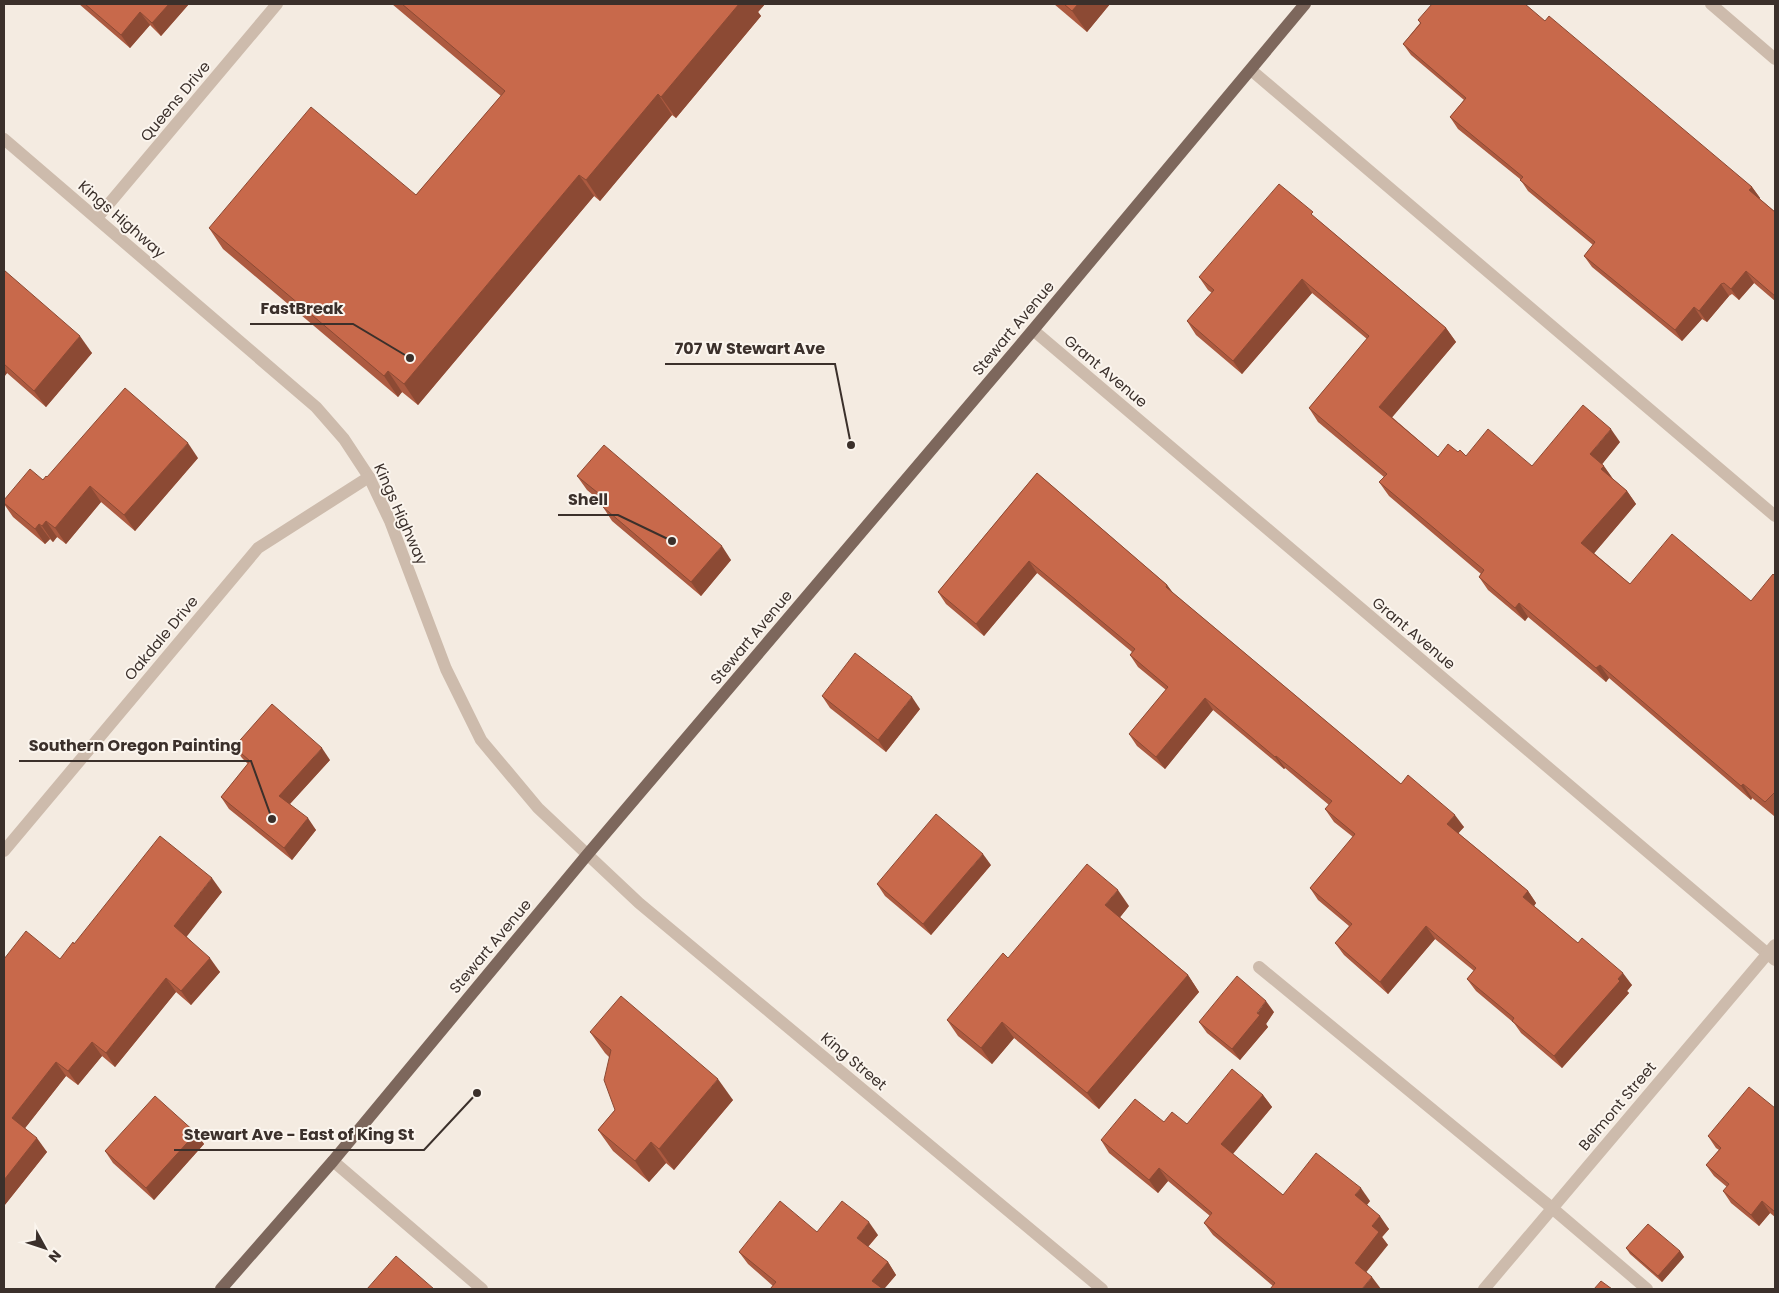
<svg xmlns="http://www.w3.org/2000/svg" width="1779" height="1293" viewBox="0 0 1779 1293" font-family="Poppins,sans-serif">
<rect width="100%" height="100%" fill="#f4ebe1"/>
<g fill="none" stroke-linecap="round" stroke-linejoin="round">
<g stroke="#cdbbac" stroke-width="12">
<polyline points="1711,4 1775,59"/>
<polyline points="1251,70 1775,516"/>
<polyline points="4,139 316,407 344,439 369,477 390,521 446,669 481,740 538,808 639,903 1102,1289"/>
<polyline points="97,218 277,4"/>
<polyline points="1033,330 1775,960"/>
<polyline points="4,851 258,548 369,477"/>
<polyline points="1259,967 1552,1208 1647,1289"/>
<polyline points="333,1161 482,1289"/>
<polyline points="1484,1289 1775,945"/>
</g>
<polyline stroke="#7d675c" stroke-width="12" points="221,1289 333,1161 587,855 1033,330 1305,4"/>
</g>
<g fill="#ac5a40">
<polygon points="79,4 189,4 161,36 150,25 130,48"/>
<polygon points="392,4 765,4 758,12 761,16 676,118 672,115 600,201 594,196 418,405 402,392 398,397 223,249 209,228 416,195 501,96"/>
<polygon points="1054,4 1110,4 1087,32"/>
<polygon points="1418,20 1545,21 1752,187 1760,198 1760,199 1775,212 1775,301 1754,283 1739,300 1732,294 1729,296 1707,322 1702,319 1682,341 1592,267 1584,256 1593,245 1528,191 1520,179 1458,129 1450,117 1464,100 1411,55 1403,44 1420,23"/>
<polygon points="1318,220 1446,328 1456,342 1392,417 1438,457 1458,452 1466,456 1532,466 1620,442 1602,464 1613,479 1627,491 1636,504 1594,553 1630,584 1751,601 1775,576 1775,815 1774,816 1752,798 1751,800 1609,678 1606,682 1528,617 1525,621 1488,590 1479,577 1481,574 1389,496 1379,482 1384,477 1318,422 1309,408 1367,339 1312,293 1242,374 1196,335 1187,321 1212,293 1208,290 1199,277"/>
<polygon points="4,270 92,353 46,407 7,373 4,377"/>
<polygon points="198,458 135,531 101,502 66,544 57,537 53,542 50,539 45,544 13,517 4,504 4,500 47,477"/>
<polygon points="1037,473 1167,585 1173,593 1401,784 1464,827 1458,833 1528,891 1536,903 1534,906 1578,943 1632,985 1627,991 1629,993 1562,1068 1521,1033 1514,1023 1476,991 1467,979 1474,971 1435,939 1388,994 1344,955 1335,943 1349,926 1318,900 1310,888 1353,837 1334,822 1325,809 1329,805 1285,768 1284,769 1213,710 1165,769 1137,746 1129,734 1166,690 1138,667 1130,655 1132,652 1037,573 984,636 946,604 938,592"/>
<polygon points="577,476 731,560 701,596 612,521 603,507 605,505 587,490"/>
<polygon points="822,696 920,709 886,752 830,708"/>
<polygon points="234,747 330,760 290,804 316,830 292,860 229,809 221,797 248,764 242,758"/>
<polygon points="991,865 931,935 885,896 877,884"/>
<polygon points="222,892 186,936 220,972 191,1005 176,992 115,1067 102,1056 78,1085 66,1076 25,1128 47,1152 4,1206 4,959 60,959 74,944"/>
<polygon points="1129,906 1120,917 1188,975 1199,992 1099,1109 1014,1038 992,1064 958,1036 947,1020 1008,958"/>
<polygon points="1274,1012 1266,1024 1268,1027 1240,1060 1207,1033 1199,1022"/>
<polygon points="590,1032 733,1100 674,1170 666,1163 649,1182 613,1151 598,1130 615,1110 609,1057 605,1053"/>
<polygon points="1263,1095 1272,1107 1233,1154 1283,1195 1370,1201 1367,1205 1389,1229 1382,1237 1388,1245 1273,1286 1213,1235 1204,1223 1210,1216 1168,1181 1158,1193 1109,1153 1101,1140 1164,1122 1187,1124"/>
<polygon points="1775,1108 1775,1217 1770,1213 1759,1226 1731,1203 1723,1191 1727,1187 1714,1176 1706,1165 1719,1150 1716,1148 1708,1136"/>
<polygon points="196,1133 204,1144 154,1200 113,1163 105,1151"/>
<polygon points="817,1232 878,1235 868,1247 888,1262 896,1275 884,1289 770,1289 773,1286 748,1264 739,1252"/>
<polygon points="1626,1248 1680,1251 1684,1257 1662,1282 1630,1254"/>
</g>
<g fill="#8c4a34">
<polygon points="169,4 189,4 161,36 152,23"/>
<polygon points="739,4 765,4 758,12 761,16 676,118 661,97"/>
<polygon points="1078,4 1110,4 1087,32 1072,11"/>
<polygon points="140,12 150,25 130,48 121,35"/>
<polygon points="658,94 672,115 600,201 586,180"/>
<polygon points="579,175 594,196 418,405 404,384"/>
<polygon points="1752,187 1760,198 1757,202 1749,190"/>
<polygon points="1746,271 1754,283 1739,300 1731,289"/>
<polygon points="1302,279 1312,293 1242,374 1233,361"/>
<polygon points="1721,284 1729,296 1707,322 1699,311"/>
<polygon points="1694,307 1702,319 1682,341 1675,330"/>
<polygon points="1446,328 1456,342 1389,421 1379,407"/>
<polygon points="80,336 92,353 46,407 34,391"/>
<polygon points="4,369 7,373 4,377"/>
<polygon points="388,371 402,392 398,397 384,376"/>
<polygon points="1611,429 1620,442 1599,468 1590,454"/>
<polygon points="188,443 198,458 135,531 124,515"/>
<polygon points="1604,466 1613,479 1601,469"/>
<polygon points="90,486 101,502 66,544 55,528"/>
<polygon points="1627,491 1636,504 1591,557 1581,543"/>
<polygon points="46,521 57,537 53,542 42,526"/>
<polygon points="39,524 50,539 45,544 35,529"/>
<polygon points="722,546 731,560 701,596 691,582"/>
<polygon points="1029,561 1037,573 984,636 976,624"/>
<polygon points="1167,585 1176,597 1166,587"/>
<polygon points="1519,603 1528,617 1525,621 1515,608"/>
<polygon points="1600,665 1609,678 1606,682 1596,668"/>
<polygon points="912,697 920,709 886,752 878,740"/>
<polygon points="1205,698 1213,710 1165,769 1156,757"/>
<polygon points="322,748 330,760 287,807 279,796"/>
<polygon points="1276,756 1285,768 1284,769 1275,757"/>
<polygon points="1743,784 1752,798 1751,800 1741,786"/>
<polygon points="1455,815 1464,827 1456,836 1447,824"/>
<polygon points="308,818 316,830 292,860 284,848"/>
<polygon points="983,854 991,865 931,935 923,924"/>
<polygon points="212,878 222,892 184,940 174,926"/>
<polygon points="1118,890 1129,906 1117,921 1105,905"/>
<polygon points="1528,891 1536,903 1532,909 1523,897"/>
<polygon points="1426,926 1435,939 1388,994 1380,982"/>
<polygon points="210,958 220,972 191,1005 181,991"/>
<polygon points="1623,973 1632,985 1627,991 1629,993 1562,1068 1554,1056"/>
<polygon points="1188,975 1199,992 1099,1109 1087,1093"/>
<polygon points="166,978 176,992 115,1067 106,1053"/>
<polygon points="1266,1001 1274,1012 1266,1024 1268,1027 1240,1060 1232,1049"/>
<polygon points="1002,1022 1014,1038 992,1064 981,1048"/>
<polygon points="92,1042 102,1056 78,1085 68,1071"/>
<polygon points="56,1062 66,1076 22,1132 12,1118"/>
<polygon points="718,1079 733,1100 674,1170 659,1149"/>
<polygon points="1263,1095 1272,1107 1230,1157 1221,1144"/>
<polygon points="196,1133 204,1144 154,1200 146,1188"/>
<polygon points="37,1138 47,1152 4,1206 4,1180"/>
<polygon points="651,1142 666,1163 649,1182 635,1161"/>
<polygon points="1159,1168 1168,1181 1158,1193 1149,1180"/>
<polygon points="1361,1188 1370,1201 1364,1208 1355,1195"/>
<polygon points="1762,1201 1770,1213 1759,1226 1751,1215"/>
<polygon points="1380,1216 1389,1229 1382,1237 1388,1245 1364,1275 1355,1263 1372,1226"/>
<polygon points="869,1222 878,1235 865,1250 857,1238"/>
<polygon points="1680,1251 1684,1257 1662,1282 1658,1276"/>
<polygon points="888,1262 896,1275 884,1289 878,1289 872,1281"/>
<polygon points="1372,1277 1381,1289 1362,1289"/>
</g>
<g fill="#c8694b" stroke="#8c4a34">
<polygon points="85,4 169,4 152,23 140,12 121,35"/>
<polygon points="402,4 739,4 661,97 658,94 586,180 579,175 404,384 388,371 384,376 209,228 311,107 416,195 505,91"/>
<polygon points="1064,4 1078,4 1072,11"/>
<polygon points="1432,4 1525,4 1545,21 1549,16 1752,187 1749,190 1775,212 1775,296 1746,271 1731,289 1724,283 1721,284 1699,311 1694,307 1675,330 1584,256 1595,242 1520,180 1523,177 1450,117 1466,98 1403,44 1421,23 1418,20"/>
<polygon points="1279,184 1313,212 1311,214 1446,328 1379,407 1438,457 1448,444 1458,452 1460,450 1466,456 1488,429 1532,466 1583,405 1611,429 1590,454 1604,466 1601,469 1627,491 1581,543 1630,584 1672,534 1751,601 1773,574 1775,576 1775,792 1765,802 1743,784 1741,786 1600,665 1596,668 1519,603 1515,608 1479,577 1484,570 1379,482 1387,474 1309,408 1369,336 1302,279 1233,361 1187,321 1214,290 1199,277"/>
<polygon points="4,270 80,336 34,391 4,364"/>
<polygon points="125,388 188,443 124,515 90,486 55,528 46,521 42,526 39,524 35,529 4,503 4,500 30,469 43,480 46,476 47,477"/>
<polygon points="604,445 722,546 691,582 603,507 608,501 577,476"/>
<polygon points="1037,473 1167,585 1166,587 1401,784 1408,775 1455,815 1447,824 1528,891 1523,897 1578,943 1582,938 1623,973 1618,979 1620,981 1554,1056 1512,1021 1514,1018 1467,979 1476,968 1426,926 1380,982 1335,943 1352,924 1310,888 1355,834 1325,809 1332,801 1276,756 1275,757 1205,698 1156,757 1129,734 1168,687 1130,655 1135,649 1029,561 976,624 938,592"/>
<polygon points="855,653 912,697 878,740 822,696"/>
<polygon points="272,704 322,748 279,796 308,818 284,848 221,797 250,761 234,747"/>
<polygon points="936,814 983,854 923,924 877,884"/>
<polygon points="160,836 212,878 174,926 210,958 181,991 166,978 106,1053 92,1042 68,1071 56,1062 12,1118 37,1138 4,1180 4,959 26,931 60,959 73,942 74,944"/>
<polygon points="1087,864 1118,890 1105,905 1188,975 1087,1093 1002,1022 981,1048 947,1020 1003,953 1008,958"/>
<polygon points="1237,976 1266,1001 1257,1013 1260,1015 1232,1049 1199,1022"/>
<polygon points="621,996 718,1079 659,1149 651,1142 635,1161 598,1130 615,1110 604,1080 611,1050 590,1032"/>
<polygon points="1232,1069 1263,1095 1221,1144 1283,1195 1316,1153 1361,1188 1355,1195 1380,1216 1372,1226 1379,1232 1355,1263 1372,1277 1362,1289 1270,1289 1275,1283 1204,1223 1212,1213 1159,1168 1149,1180 1101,1140 1135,1099 1164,1122 1172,1112 1187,1124"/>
<polygon points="1749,1087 1775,1108 1775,1212 1762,1201 1751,1215 1723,1191 1729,1184 1706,1165 1721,1148 1708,1136"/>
<polygon points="155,1096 196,1133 146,1188 105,1151"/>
<polygon points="780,1201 817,1232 842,1201 869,1222 857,1238 888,1262 872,1281 883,1289 770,1289 776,1282 739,1252"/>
<polygon points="1648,1224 1680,1251 1658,1276 1626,1248"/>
<polygon points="396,1256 434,1289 367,1289"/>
<polygon points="1601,1281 1612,1289 1594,1289"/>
</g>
<g text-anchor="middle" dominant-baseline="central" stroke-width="4" stroke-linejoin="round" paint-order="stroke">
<g font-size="15" fill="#3b302b" stroke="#fbf5ee">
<text transform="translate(175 101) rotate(-50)">Queens Drive</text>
<text transform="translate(122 219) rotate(41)">Kings Highway</text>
<text transform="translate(1013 328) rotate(-50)">Stewart Avenue</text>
<text transform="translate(1106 371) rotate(40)">Grant Avenue</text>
<text transform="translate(401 514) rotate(66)">Kings Highway</text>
<text transform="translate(1414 633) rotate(40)">Grant Avenue</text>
<text transform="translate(751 637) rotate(-50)">Stewart Avenue</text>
<text transform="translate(161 638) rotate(-50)">Oakdale Drive</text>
<text transform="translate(490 946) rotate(-50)">Stewart Avenue</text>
<text transform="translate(854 1061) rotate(40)">King Street</text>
<text transform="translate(1617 1106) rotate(-50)">Belmont Street</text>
</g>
</g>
<path fill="none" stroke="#3b302b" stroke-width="2" d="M410 358L353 324H250M851 445L835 364H665M672 541L618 515H558M272 819L251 761H19M477 1093L424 1150H174"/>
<g fill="#3b302b" stroke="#fbf5ee" stroke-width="2">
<circle cx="410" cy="358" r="5"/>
<circle cx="851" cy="445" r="5"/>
<circle cx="672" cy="541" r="5"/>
<circle cx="272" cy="819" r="5"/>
<circle cx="477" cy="1093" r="5"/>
</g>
<g font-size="16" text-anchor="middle" font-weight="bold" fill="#3b302b" stroke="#fbf5ee" stroke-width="4" stroke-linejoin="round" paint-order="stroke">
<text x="302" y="314">FastBreak</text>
<text x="750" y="354">707 W Stewart Ave</text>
<text x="588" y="505">Shell</text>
<text x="135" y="751">Southern Oregon Painting</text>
<text x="299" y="1140">Stewart Ave - East of King St</text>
</g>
<rect width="1779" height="1293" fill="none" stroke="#3b302b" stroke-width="10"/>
<g transform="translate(45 1248) rotate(130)" stroke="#fbf5ee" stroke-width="4" paint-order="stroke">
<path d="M0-4L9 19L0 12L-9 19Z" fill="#3b302b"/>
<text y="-8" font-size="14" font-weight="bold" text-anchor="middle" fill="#3b302b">N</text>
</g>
</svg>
